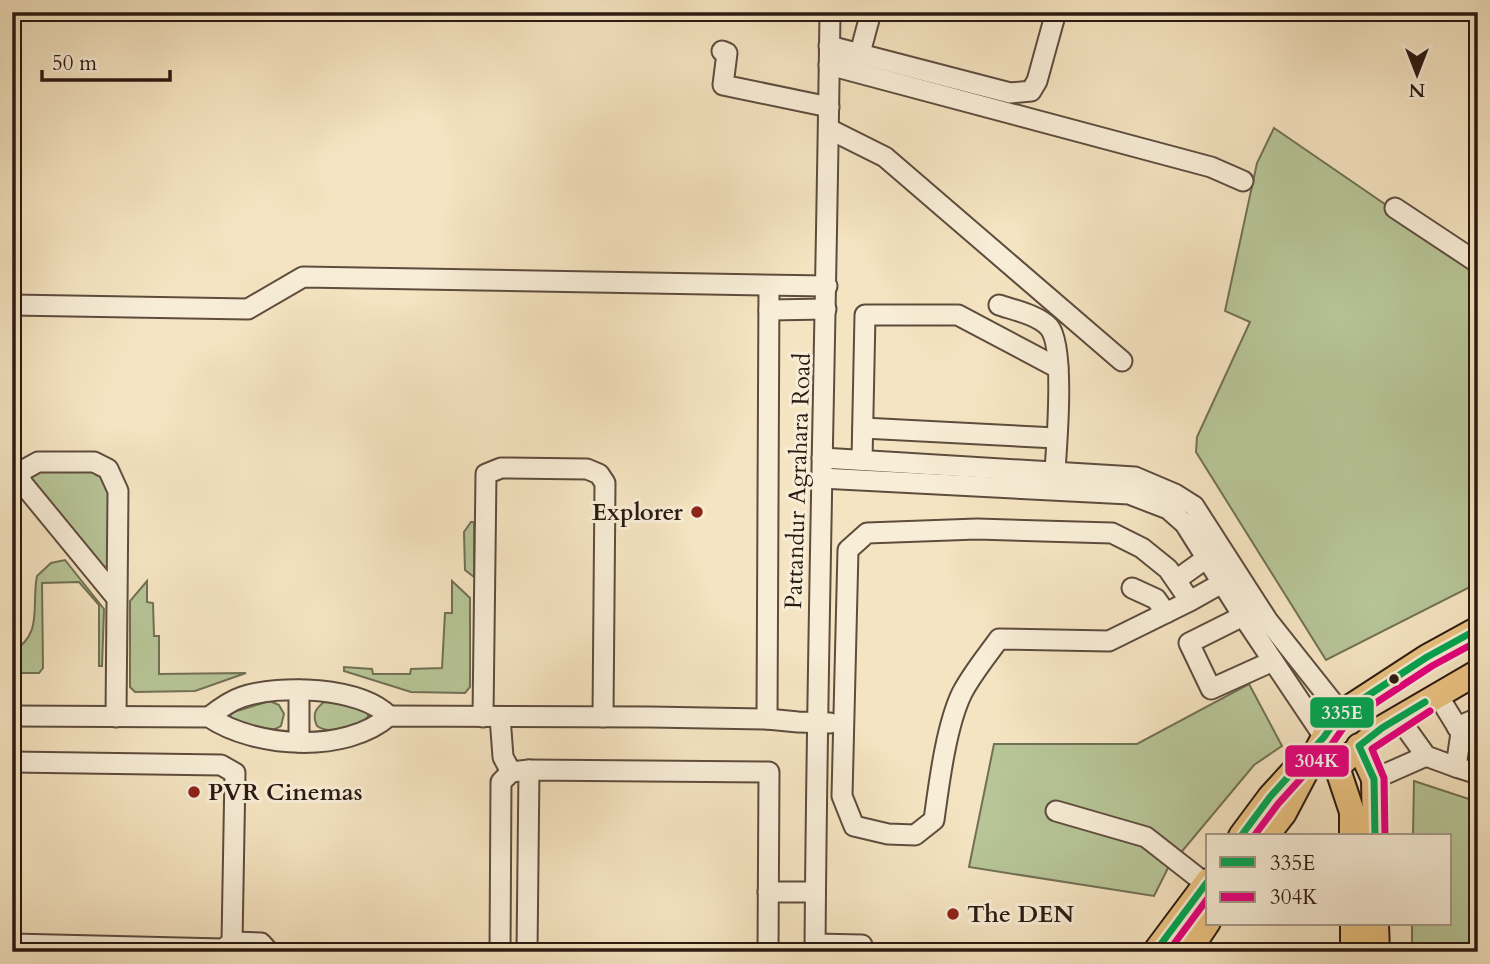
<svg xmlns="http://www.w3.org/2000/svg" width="1490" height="964" viewBox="0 0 1490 964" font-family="Cardo,serif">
<rect width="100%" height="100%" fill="#f5e4c1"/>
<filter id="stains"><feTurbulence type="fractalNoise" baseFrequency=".00286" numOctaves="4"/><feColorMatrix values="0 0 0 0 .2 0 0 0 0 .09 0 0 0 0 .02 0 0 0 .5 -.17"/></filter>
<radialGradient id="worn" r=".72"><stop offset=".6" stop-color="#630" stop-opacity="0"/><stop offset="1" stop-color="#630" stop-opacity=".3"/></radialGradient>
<g fill="#b7c597" stroke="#717054" stroke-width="2">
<polygon points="1274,128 1478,268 1478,583 1326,660 1196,452 1197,437 1250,322 1225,311 1257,163"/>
<polygon points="34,471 90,471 101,477 109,489 108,574 30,479"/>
<polygon points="471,522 474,522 474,577 465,570 464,532"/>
<path d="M 65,560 L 104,609 L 102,666 L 99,666 L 99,605 L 79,582 L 42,583 L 43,668 L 39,673 L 12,673 L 12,652 C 44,634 31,605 37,576 L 51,563 Z"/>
<polygon points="147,581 147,602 153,603 154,636 159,636 159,674 246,673 195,691 135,692 130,687 130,601"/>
<polygon points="452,581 470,598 470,687 465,693 411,692 344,671 344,667 372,669 373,674 410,674 411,669 442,668 445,613 452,613"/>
<polygon points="1249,684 1282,746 1254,765 1168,868 1154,896 969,867 994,744 1137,744"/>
<path d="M 270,701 L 279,705 L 284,714 L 281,726 C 267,736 246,724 231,719 L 230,713 Z"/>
<path d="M 324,702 C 339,702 355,706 368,713 L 368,717 C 358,728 330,735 317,726 C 312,715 315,709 324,702 Z"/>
<polygon points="1414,781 1478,802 1478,952 1412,952 1412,924 1450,924 1450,836 1413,836"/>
</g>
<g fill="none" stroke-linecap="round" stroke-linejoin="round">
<g stroke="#5e4c3e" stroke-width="23">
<g id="minor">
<polyline points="829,46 1010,93 1031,91 1037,81 1056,12"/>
<polyline points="722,51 727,53 723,85 829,107"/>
<polyline points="860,53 871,12"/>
<polyline points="829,65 1211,167 1243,181"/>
<polyline points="829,129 885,157 1122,361"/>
<polyline points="1395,208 1478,263"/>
<polyline points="12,305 248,309 303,277 827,286"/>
<path d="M 999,305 C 1014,310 1038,315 1049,327 C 1066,347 1056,455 1054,483"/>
<polyline points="769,310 826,309"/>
<polyline points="863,428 1056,438"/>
<polyline points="822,458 1135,477 1175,494 1194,506 1268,621 1341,713"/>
<polyline points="862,460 865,315 958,315 1058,368"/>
<polyline points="821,478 1129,494 1168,509 1185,524 1243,616 1324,737"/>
<polyline points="1176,580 1218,550"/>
<polyline points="1132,588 1156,599 1166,613"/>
<polyline points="115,596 23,484 18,473 38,462 94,462 108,469 118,491 116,717"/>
<path d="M 1190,601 L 1168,569 L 1142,548 L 1112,533 L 977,529 L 867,533 L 848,550 L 842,796 L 854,826 L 888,834 L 915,835 L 934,820 C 939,784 946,726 962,693 C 972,674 986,657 999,639 L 1109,641 L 1190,601 L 1222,583"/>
<polyline points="1243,616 1189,643 1211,689 1273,661"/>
<polyline points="299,690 299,742"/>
<path d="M 12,716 L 209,717 C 255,748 346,754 389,716 L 650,717 L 767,719 L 798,722 L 830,723"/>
<path d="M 209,717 C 219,709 230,701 242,697 C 280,684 360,687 389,716"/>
<polyline points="483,717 486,474 501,468 587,469 599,474 605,483 603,717"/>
<polyline points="500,717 503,757 511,772 529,770 769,772 768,952"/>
<polyline points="1398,717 1426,756 1456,767 1461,733 1437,694"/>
<polyline points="767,719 769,286"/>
<polyline points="1457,727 1478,718"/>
<polyline points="12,762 221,765 235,773 232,942 223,949 12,944"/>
<polyline points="1456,767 1478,774"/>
<polyline points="1374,779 1426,756"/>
<polyline points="1056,811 1146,837 1206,884"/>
<polyline points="768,892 815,892"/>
<polyline points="232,942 261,943 269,952"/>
<polyline points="815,944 862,945 862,952"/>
<polyline points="500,952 501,782 511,772"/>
<polyline points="527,952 529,770"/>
<path d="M 815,952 C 817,639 826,325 830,12"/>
</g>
</g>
<g stroke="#2b1a12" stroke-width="28">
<g id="major">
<polyline points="1359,746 1374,779 1375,836"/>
<polyline points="1241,836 1270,797 1300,764"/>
<polyline points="1266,836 1284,813 1324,737 1341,713 1427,657 1478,629"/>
<polyline points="1352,836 1352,812 1337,767 1382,728 1478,672"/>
<polyline points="1353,924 1353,952"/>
<polyline points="1376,924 1377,952"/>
<polyline points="1155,952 1208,881"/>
<polyline points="1188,952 1208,922"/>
</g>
</g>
<use href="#minor" stroke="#f8edd7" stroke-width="19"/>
<use href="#major" stroke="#eac280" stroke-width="24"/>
<g stroke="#f8edd7" stroke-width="12">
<g id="bus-1">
<polyline points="1241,836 1270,797 1324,737 1341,713 1427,657 1478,629"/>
<polyline points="1375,836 1374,779 1359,746 1382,728 1425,702"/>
<polyline points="1155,952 1208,881"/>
</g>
</g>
<g stroke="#f8edd7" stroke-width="12">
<g id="bus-2">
<polyline points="1254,836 1278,804 1332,744 1348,721 1432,666 1478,641"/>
<polyline points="1385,836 1384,778 1372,749 1430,711"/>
<polyline points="1168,952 1208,898"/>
</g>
</g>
<use href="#bus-1" stroke="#00a651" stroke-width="7"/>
<use href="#bus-2" stroke="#e5007d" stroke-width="7"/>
</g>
<g fill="#8f2418" stroke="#f8edd7" stroke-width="2.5">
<circle cx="697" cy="512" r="7"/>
<circle cx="194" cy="792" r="7"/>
<circle cx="953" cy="914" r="7"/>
</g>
<circle fill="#2b1a12" stroke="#f8edd7" stroke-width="2.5" cx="1394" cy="679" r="6"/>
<g text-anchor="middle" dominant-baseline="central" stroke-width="6" stroke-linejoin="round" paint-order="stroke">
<g font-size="24" fill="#2b1a12" stroke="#f8edd7">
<text transform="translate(798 481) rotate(-88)">Pattandur Agrahara Road</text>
</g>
<g font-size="24" font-weight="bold" fill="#2b1a12" stroke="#f8edd7" text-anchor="start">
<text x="683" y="512" text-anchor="end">Explorer</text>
<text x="208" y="792">PVR Cinemas</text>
<text x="967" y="914">The DEN</text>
</g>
</g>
<g stroke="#f8edd7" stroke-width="2.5">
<rect x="1309" y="696" width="66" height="33" rx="7" fill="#00a651"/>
<rect x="1284" y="744" width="66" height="34" rx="7" fill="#e5007d"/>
</g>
<g font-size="19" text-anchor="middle" font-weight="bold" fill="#fff">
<text x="1342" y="719">335E</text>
<text x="1317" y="767">304K</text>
</g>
<rect width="1490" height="964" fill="none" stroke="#f5e4c1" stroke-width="42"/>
<rect x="14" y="14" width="1462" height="936" fill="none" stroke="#2b1a12" stroke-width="3.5"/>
<rect x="21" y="21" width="1448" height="922" fill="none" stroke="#2b1a12" stroke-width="2"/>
<rect x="1206" y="834" width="245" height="91" fill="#f8edd7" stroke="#a69988" stroke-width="2"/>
<rect x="1220" y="857" width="35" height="10" fill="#00a651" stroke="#a69988" stroke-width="2"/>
<text x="1270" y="870" font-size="21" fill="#2b1a12">335E</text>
<rect x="1220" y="892" width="35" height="10" fill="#e5007d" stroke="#a69988" stroke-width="2"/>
<text x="1270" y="904" font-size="21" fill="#2b1a12">304K</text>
<g transform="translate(1417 74) rotate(180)" stroke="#f8edd7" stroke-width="5" paint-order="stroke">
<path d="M0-5L12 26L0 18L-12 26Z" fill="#2b1a12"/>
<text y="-10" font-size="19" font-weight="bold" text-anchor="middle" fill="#2b1a12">N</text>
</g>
<path d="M42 70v10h128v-10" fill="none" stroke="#2b1a12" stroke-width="3.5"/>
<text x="52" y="70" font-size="21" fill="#2b1a12" stroke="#f8edd7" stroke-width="5" paint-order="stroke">50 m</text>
<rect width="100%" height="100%" filter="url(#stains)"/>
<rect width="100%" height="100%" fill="url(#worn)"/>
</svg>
